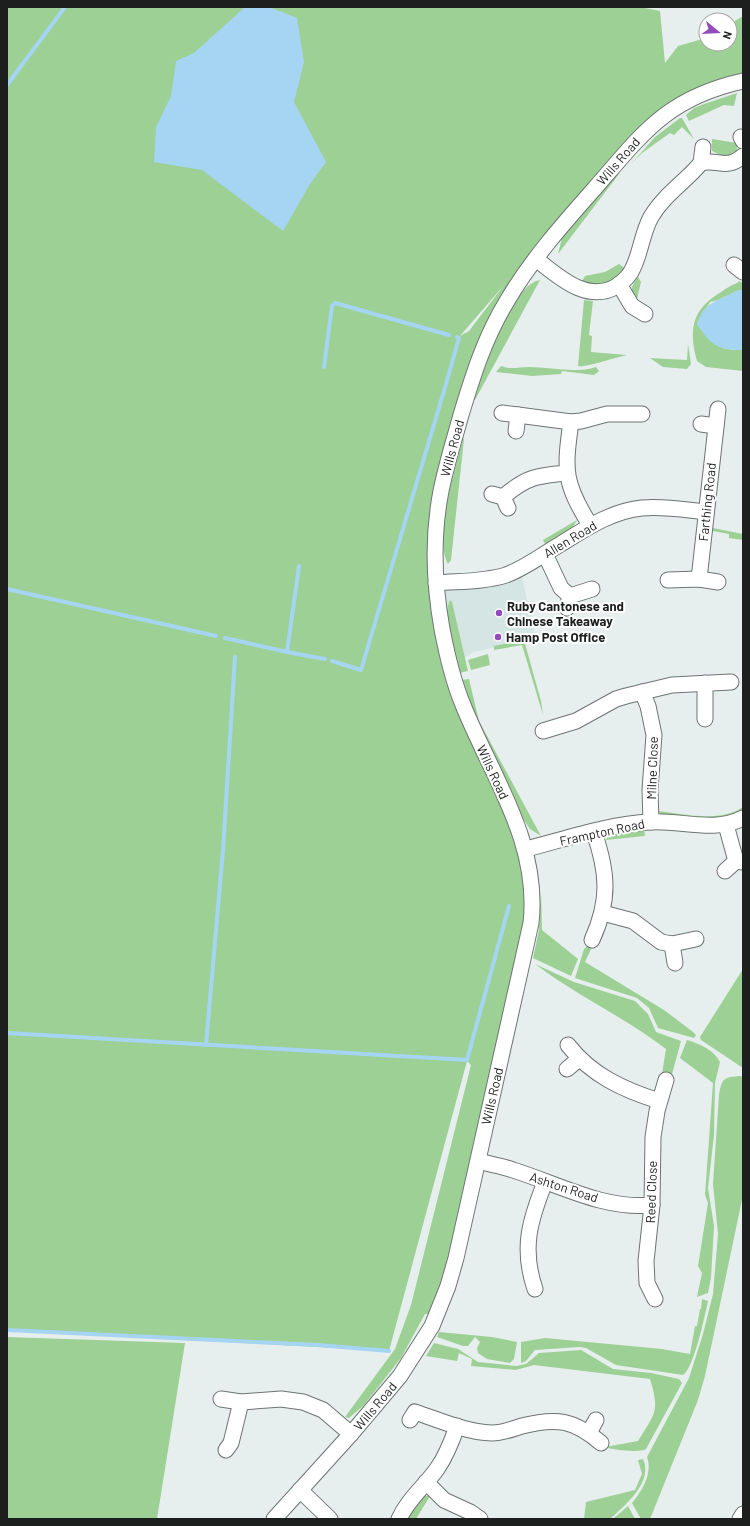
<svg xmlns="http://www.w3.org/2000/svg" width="750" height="1526" viewBox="0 0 750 1526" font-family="Barlow,sans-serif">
<rect width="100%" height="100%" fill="#e7efee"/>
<polygon fill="#d4e5e3" points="520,569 536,638 474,652 464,658 436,583"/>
<g fill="#9dd095" fill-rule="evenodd">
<path d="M 7,7 L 640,7 L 660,11 L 665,63 L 678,46 L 706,38 L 706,44 L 730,44 L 730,24 L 743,16 L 743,76 L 703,86 L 537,247 L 452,425 L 432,605 L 516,839 L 525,890 L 524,919 L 447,1266 L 428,1314 L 425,1314 L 401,1358 L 364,1405 L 349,1418 L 345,1417 L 395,1349 L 411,1305 L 471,1065 L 467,1061 L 389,1351 L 7,1330 ZM 504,285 L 469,331 L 460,336 ZM 407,517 L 371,639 L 371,638 Z"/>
<polygon points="737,93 734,106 724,105 689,121 686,115 694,108 704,104"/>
<polygon points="680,118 682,118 694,139 682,127 674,135 670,133 642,153 631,164 655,137"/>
<path d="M 712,139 L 737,143 C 739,155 732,155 723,159 L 723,156 L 712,151 Z"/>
<polygon points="618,173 619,174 558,254 562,238"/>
<path d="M 619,264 L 626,269 C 609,285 604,286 581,283 L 585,276 L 605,272 Z"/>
<path d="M 638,277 L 641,282 L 637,299 C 629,290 631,286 638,277 Z"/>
<path d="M 540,280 L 475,400 L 473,400 C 481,373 510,285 540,280 Z"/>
<path d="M 739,281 L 743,283 L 743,290 C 733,291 722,300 710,302 L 697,324 C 714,344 715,350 743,350 L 743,371 L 706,367 L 697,361 C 689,331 691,311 718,294 C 724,290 731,285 737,283 Z"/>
<path d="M 584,300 L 593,301 L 589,335 L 592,336 L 591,352 L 627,355 C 617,357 585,368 578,366 Z"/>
<polygon points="688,344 691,364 687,369 663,367 650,358 687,360"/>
<path d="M 501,366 C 512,370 518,367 529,367 C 551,367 575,374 596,367 L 599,371 L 594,375 L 562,371 L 561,374 L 532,376 L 496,372 Z"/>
<path d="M 463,438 L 464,439 L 451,560 L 448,564 C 433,539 456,467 463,438 Z"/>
<polygon points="577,520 572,529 546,546 543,540"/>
<polygon points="713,528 743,534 743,540 729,538 729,534 713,531"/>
<path d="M 450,600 L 452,602 L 468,671 L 459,673 C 454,654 441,619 450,600 Z"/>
<polygon points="524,640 541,701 543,715 522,645 494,650 494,646"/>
<polygon points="488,654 490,665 471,670 468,660"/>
<polygon points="469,679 479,721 541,836 530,829 521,816 472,709 462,680"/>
<path d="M 743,807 L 743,811 L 722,819 L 662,815 L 658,811 C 685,814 719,823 743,807 Z"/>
<polygon points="644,829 645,836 606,840 607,837 615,833"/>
<polygon points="541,891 542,930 578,959 571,976 533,958 539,930"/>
<polygon points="589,945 592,947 585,962 664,1010 693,1032 696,1035 694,1038 658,1028 649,1008 637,998 575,978 584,949"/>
<path d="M 535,964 L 574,982 L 635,1001 L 648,1014 L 656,1032 L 681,1041 L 671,1078 L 662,1074 L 666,1049 C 624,1017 576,995 535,964 Z"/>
<polygon points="743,969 743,1068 701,1040 700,1037"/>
<path d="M 687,1040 C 700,1044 714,1050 720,1062 L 715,1083 L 714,1135 L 708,1188 L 714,1226 L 711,1278 L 708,1293 L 697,1297 L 702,1273 L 698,1266 L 708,1203 L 705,1195 L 713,1083 L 680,1058 Z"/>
<path d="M 740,1076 L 743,1077 L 743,1195 L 705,1376 L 698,1400 L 650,1519 L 641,1519 L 632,1503 C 642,1491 653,1473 647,1457 L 689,1378 L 703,1334 L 713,1294 L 718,1234 L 713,1184 L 719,1095 C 722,1078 724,1077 740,1076 Z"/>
<path d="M 702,1299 L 708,1301 C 705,1315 694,1368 683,1375 L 616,1365 L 586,1348 L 580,1347 L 535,1350 L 526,1361 L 521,1363 L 521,1342 L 545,1338 L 662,1349 L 690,1354 L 695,1326 L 697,1326 L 700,1309 L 701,1309 Z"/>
<polygon points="439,1332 492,1337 517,1342 514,1359 510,1363 487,1359 478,1353 477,1348 480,1342 475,1337 468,1346 463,1346 437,1337"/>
<polygon points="7,1337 185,1343 157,1519 7,1519"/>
<path d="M 434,1343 L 458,1349 L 478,1362 L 516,1366 L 526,1364 L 539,1353 L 581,1350 L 613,1369 L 651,1373 L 679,1379 L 682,1383 L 646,1449 C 640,1453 613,1450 605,1447 L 638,1441 C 655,1413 660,1412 650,1379 L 534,1365 L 516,1370 L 471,1366 L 472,1359 L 459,1353 L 457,1361 L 426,1356 Z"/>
<path d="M 643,1459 C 654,1482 624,1506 610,1519 L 584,1519 L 586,1502 L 635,1490 L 642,1474 L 638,1460 Z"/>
<polygon points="424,1496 430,1496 416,1519 405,1519"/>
<polygon points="628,1506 635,1519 613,1519"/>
</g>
<g fill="#a6d5f4">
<polygon points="245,7 269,7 297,18 304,62 294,102 326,162 310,184 283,231 202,170 154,162 156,127 171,96 176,61 194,53"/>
<path d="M 738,290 L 743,290 L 743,350 C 729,350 717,349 707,338 C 703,333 701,329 697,325 C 703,301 720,301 738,290 Z"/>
</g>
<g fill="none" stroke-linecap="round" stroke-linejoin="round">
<g stroke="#a6d5f4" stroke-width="4">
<polyline points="7,85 65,7"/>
<polyline points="324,367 332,306 335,303 449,335"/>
<polyline points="7,589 216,636"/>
<polyline points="225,638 287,652 325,659"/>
<polyline points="287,652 299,566"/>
<polyline points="332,661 361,670 446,384 459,338 457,337"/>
<polyline points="7,1033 467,1060 509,906"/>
<polyline points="206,1045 223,850 235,657"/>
<polyline points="7,1330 318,1345 389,1351"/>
</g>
<g stroke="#6d7473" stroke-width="17">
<g id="minor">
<polyline points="741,137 743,141"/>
<polyline points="701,163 703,147"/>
<path d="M 536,259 C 558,276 587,304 617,286 C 624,281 630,276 633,268 C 641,252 642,233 651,217 C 663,196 685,182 701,163 C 717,158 725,171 743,156"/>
<polyline points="734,265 743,272"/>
<polyline points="619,284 632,306 645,314"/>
<polyline points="502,413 518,415"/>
<path d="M 571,422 C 564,471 564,483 590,525"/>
<polyline points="701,424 716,426"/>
<polyline points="516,431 518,415 571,422 581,421 607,414 642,414"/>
<polyline points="492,494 503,497 508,508"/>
<path d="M 503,497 C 526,477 536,476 566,473"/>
<polyline points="545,554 561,588 570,596"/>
<polyline points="699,579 718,409"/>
<polyline points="668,580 699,579 718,582"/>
<path d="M 436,583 C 459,581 484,582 506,575 C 525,568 542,555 559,545 C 585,529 611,511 642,508 C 664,506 686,510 706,512"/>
<polyline points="567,608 570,596 592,589"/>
<polyline points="705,683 705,719"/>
<polyline points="642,692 648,706 654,735 650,790 651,822"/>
<polyline points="543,731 576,721 616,699 626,696 672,685 731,682"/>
<polyline points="726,825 736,861 743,862"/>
<path d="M 526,849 C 566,839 608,824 650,822 C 682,820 714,833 743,818"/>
<polyline points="725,871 736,861"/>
<polyline points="603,913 633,921 661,942 672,944 696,939"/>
<path d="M 592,940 C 610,900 608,873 594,832"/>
<polyline points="672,944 675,963"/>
<path d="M 568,1045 C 591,1075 624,1090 659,1101"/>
<polyline points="567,1069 579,1059"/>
<path d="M 478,1161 C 489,1164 502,1166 513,1170 C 558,1184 604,1210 652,1205"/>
<path d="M 535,1289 C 521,1248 530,1220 545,1182"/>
<polyline points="655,1299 647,1283 646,1261 652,1205 653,1137 657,1111 666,1080"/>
<polyline points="221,1399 241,1402 281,1399 303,1402 323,1410 351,1434"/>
<path d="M 410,1420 L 415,1412 C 439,1420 465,1432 492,1433 C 503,1433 512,1429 522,1426 C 557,1417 574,1420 601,1443"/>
<polyline points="589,1433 596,1420"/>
<polyline points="226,1450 231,1443 241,1402"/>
<polyline points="426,1482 444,1500 470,1512 480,1519"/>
<polyline points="300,1490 330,1519"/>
<path d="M 274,1519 L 351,1434 L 400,1376 L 432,1326 L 448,1286 L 456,1258 L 531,923 C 540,842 492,777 463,705 C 453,681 447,655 442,629 C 434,584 432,537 441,491 C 446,466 454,440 461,415 C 473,375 485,337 507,301 C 531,260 564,223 595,188 C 643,133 667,98 743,81"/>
<path d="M 399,1519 C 408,1499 424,1487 437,1469 C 446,1456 452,1441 457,1426"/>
<polyline points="740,1519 743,1514"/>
</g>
</g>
<use href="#minor" stroke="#fff" stroke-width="15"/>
</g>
<g fill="#934abd" stroke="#fff" stroke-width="1.5">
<circle cx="499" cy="613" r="4"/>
<circle cx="498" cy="637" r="4"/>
</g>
<g text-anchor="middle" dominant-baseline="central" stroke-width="4" stroke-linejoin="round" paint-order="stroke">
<g font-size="13" fill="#1d1f1f" stroke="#fff">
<text transform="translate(618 161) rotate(-49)">Wills Road</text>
<text transform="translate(452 448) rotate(-75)">Wills Road</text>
<text transform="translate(707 502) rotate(-84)">Farthing Road</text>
<text transform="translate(570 539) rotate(-31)">Allen Road</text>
<text transform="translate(652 768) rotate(-88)">Milne Close</text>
<text transform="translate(493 772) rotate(65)">Wills Road</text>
<text transform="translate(602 832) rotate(-12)">Frampton Road</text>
<text transform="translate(492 1096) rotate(-77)">Wills Road</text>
<text transform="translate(564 1187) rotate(18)">Ashton Road</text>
<text transform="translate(651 1192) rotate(-88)">Reed Close</text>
<text transform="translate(375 1406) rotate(-50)">Wills Road</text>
</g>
<g font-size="13" font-weight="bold" fill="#1d1f1f" stroke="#fff" text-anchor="start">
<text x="507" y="606">Ruby Cantonese and<tspan x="507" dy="15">Chinese Takeaway</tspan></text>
<text x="506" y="637">Hamp Post Office</text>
</g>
</g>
<rect width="750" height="1526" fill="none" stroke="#1d1f1f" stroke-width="16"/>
<g transform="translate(718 32) rotate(108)"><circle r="19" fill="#ffffff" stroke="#a5a5a5"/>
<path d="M0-3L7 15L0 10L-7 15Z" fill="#934abd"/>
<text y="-6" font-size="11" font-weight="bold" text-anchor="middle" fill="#1d1f1f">N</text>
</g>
</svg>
